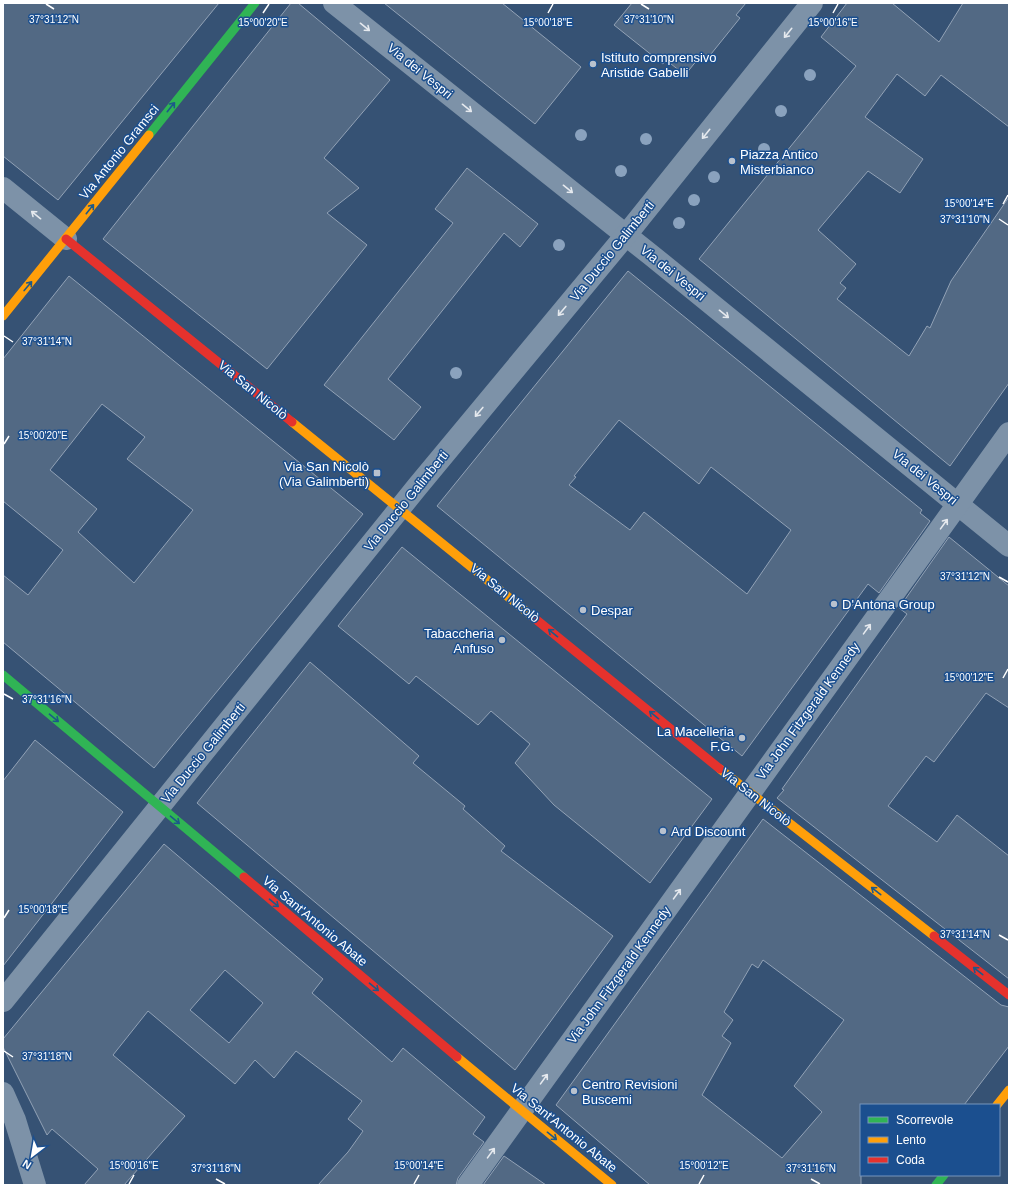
<svg xmlns="http://www.w3.org/2000/svg" width="1012" height="1188" viewBox="0 0 1012 1188" font-family="Helvetica,sans-serif">
<rect width="100%" height="100%" fill="#365274"/>
<g fill="#526984" stroke="#92a2b6" fill-rule="evenodd">
<polygon points="3,3 219,3 58,200 3,156"/>
<polygon points="291,3 298,3 390,80 324,158 359,188 327,213 367,245 267,369 103,239"/>
<polygon points="384,3 502,3 581,67 535,124"/>
<polygon points="632,3 746,3 736,15 740,18 707,59 702,54 685,75 666,60 663,64 614,25"/>
<polygon points="847,3 892,3 939,42 963,3 1009,3 1009,127 941,75 925,96 897,74 865,117 923,159 900,193 868,171 818,230 856,264 840,283 846,288 837,299 909,356 927,326 930,328 951,281 1009,197 1009,383 950,466 699,259 856,66 821,37"/>
<polygon points="467,168 538,224 520,247 504,233 388,379 421,407 394,440 324,385 453,223 435,209"/>
<path d="M 628,271 L 922,510 L 920,513 L 930,521 L 879,593 L 868,584 L 742,756 L 437,506 ZM 619,420 L 699,484 L 711,467 L 791,530 L 747,594 L 644,512 L 630,530 L 569,485 L 576,477 L 574,476 Z"/>
<path d="M 69,276 L 363,514 L 154,768 L 3,642 L 3,575 L 28,595 L 63,550 L 3,501 L 3,359 ZM 102,404 L 145,437 L 127,459 L 193,510 L 134,583 L 78,532 L 97,509 L 50,470 Z"/>
<polygon points="949,537 1009,586 1009,708 986,693 934,762 926,756 888,806 937,842 957,815 1009,856 1009,979 777,798 784,790 782,789 907,614 899,608"/>
<polygon points="402,547 712,799 650,883 554,805 515,763 530,744 491,711 478,725 416,676 409,684 338,626"/>
<polygon points="310,662 419,756 413,763 465,806 463,809 505,846 501,851 613,936 515,1070 197,803"/>
<polygon points="35,740 123,812 3,966 3,781"/>
<path d="M 763,819 L 1001,1005 L 1009,1007 L 1009,1046 L 964,1105 L 861,1105 L 861,1185 L 650,1185 L 556,1105 ZM 763,960 L 844,1020 L 794,1086 L 822,1112 L 782,1158 L 702,1095 L 731,1043 L 722,1036 L 733,1020 L 724,1012 L 752,964 L 758,968 Z"/>
<path d="M 164,844 L 323,979 L 312,993 L 392,1062 L 403,1048 L 485,1117 L 473,1134 L 484,1142 L 458,1178 L 456,1185 L 318,1185 L 348,1152 L 363,1131 L 348,1119 L 362,1101 L 296,1051 L 274,1078 L 255,1060 L 235,1084 L 148,1011 L 113,1055 L 185,1116 L 124,1185 L 84,1185 L 98,1169 L 52,1129 L 47,1135 L 3,1047 L 3,1039 ZM 225,970 L 263,1003 L 229,1043 L 190,1010 Z"/>
<polygon points="504,1156 546,1185 483,1185"/>
</g>
<g fill="none" stroke-linecap="round" stroke-linejoin="round">
<g stroke="#7d92a8" stroke-width="22">
<polyline points="334,3 651,255 1009,546"/>
<polyline points="3,188 66,239"/>
<polyline points="3,1001 417,487 626,235 812,3"/>
<polyline points="3,1093 15,1120 35,1185"/>
<polyline points="468,1185 1009,433"/>
</g>
<g stroke="#30b455" stroke-width="9">
<polyline points="149,135 255,3"/>
<polyline points="3,675 244,877"/>
<polyline points="936,1185 944,1175"/>
</g>
<g stroke="#ff9f0a" stroke-width="9">
<polyline points="3,316 149,135"/>
<polyline points="292,422 533,617"/>
<polyline points="720,769 934,936"/>
<polyline points="457,1057 612,1185"/>
<polyline points="997,1105 1009,1090"/>
</g>
<g stroke="#e5322d" stroke-width="9">
<polyline points="66,239 292,422"/>
<polyline points="533,617 720,769"/>
<polyline points="244,877 457,1057"/>
<polyline points="934,936 1009,995"/>
</g>
</g>
<g fill="#8aa2be">
<circle cx="810" cy="75" r="6"/>
<circle cx="781" cy="111" r="6"/>
<circle cx="581" cy="135" r="6"/>
<circle cx="646" cy="139" r="6"/>
<circle cx="764" cy="149" r="6"/>
<circle cx="621" cy="171" r="6"/>
<circle cx="714" cy="177" r="6"/>
<circle cx="694" cy="200" r="6"/>
<circle cx="679" cy="223" r="6"/>
<circle cx="559" cy="245" r="6"/>
<circle cx="456" cy="373" r="6"/>
</g>
<defs><path id="oneway-shaft" d="M-6 0H5M1.5-3L5.5 0L1.5 3" fill="none" stroke-width="1.6" stroke-linecap="round" stroke-linejoin="round"/></defs>
<g stroke="#e5e9ee">
<use href="#oneway-shaft" transform="translate(365 27) rotate(39)"/>
<use href="#oneway-shaft" transform="translate(788 33) rotate(129)"/>
<use href="#oneway-shaft" transform="translate(467 108) rotate(39)"/>
<use href="#oneway-shaft" transform="translate(706 134) rotate(129)"/>
<use href="#oneway-shaft" transform="translate(568 189) rotate(39)"/>
<use href="#oneway-shaft" transform="translate(36 215) rotate(-141)"/>
<use href="#oneway-shaft" transform="translate(562 311) rotate(130)"/>
<use href="#oneway-shaft" transform="translate(724 314) rotate(39)"/>
<use href="#oneway-shaft" transform="translate(479 412) rotate(130)"/>
<use href="#oneway-shaft" transform="translate(944 524) rotate(-54)"/>
<use href="#oneway-shaft" transform="translate(867 629) rotate(-54)"/>
<use href="#oneway-shaft" transform="translate(677 894) rotate(-54)"/>
<use href="#oneway-shaft" transform="translate(544 1079) rotate(-54)"/>
<use href="#oneway-shaft" transform="translate(491 1153) rotate(-54)"/>
</g>
<g stroke="#1d5989">
<use href="#oneway-shaft" transform="translate(171 107) rotate(-51)"/>
<use href="#oneway-shaft" transform="translate(90 209) rotate(-51)"/>
<use href="#oneway-shaft" transform="translate(28 286) rotate(-50)"/>
<use href="#oneway-shaft" transform="translate(553 633) rotate(-141)"/>
<use href="#oneway-shaft" transform="translate(654 715) rotate(-141)"/>
<use href="#oneway-shaft" transform="translate(54 718) rotate(40)"/>
<use href="#oneway-shaft" transform="translate(175 820) rotate(40)"/>
<use href="#oneway-shaft" transform="translate(876 891) rotate(-142)"/>
<use href="#oneway-shaft" transform="translate(274 903) rotate(40)"/>
<use href="#oneway-shaft" transform="translate(978 971) rotate(-142)"/>
<use href="#oneway-shaft" transform="translate(374 987) rotate(40)"/>
<use href="#oneway-shaft" transform="translate(552 1136) rotate(39)"/>
</g>
<path fill="none" stroke="#fff" stroke-width="1.5" d="M 46,4 L 54,9M 641,4 L 649,9M 263,13 L 269,4M 548,13 L 553,4M 833,13 L 838,4M 1003,204 L 1008,195M 999,219 L 1008,225M 4,336 L 13,342M 4,444 L 9,436M 999,577 L 1008,582M 1003,678 L 1008,669M 4,694 L 13,699M 4,918 L 9,910M 999,935 L 1008,940M 4,1051 L 13,1057M 216,1179 L 225,1184M 811,1179 L 820,1184M 129,1184 L 134,1175M 414,1184 L 419,1175M 699,1184 L 704,1175"/>
<g fill="#b9c2ce" stroke="#1b4f8f" stroke-width="1.5">
<circle cx="593" cy="64" r="4"/>
<circle cx="732" cy="161" r="4"/>
<rect x="373" y="469" width="8" height="8" rx="2"/>
<circle cx="834" cy="604" r="4"/>
<circle cx="583" cy="610" r="4"/>
<circle cx="502" cy="640" r="4"/>
<circle cx="742" cy="738" r="4"/>
<circle cx="663" cy="831" r="4"/>
<circle cx="574" cy="1091" r="4"/>
</g>
<g text-anchor="middle" dominant-baseline="central" stroke-width="3" stroke-linejoin="round" paint-order="stroke">
<g font-size="13" fill="#fff" stroke="#1b4f8f" text-anchor="start">
<text x="601" y="57">Istituto comprensivo<tspan x="601" dy="15">Aristide Gabelli</tspan></text>
<text x="740" y="154">Piazza Antico<tspan x="740" dy="15">Misterbianco</tspan></text>
<text x="369" y="466" text-anchor="end">Via San Nicolò<tspan x="369" dy="15">(Via Galimberti)</tspan></text>
<text x="842" y="604">D'Antona Group</text>
<text x="591" y="610">Despar</text>
<text x="494" y="633" text-anchor="end">Tabaccheria<tspan x="494" dy="15">Anfuso</tspan></text>
<text x="734" y="731" text-anchor="end">La Macelleria<tspan x="734" dy="15">F.G.</tspan></text>
<text x="671" y="831">Ard Discount</text>
<text x="582" y="1084">Centro Revisioni<tspan x="582" dy="15">Buscemi</tspan></text>
</g>
<g font-size="13" fill="#fff" stroke="#1b4f8f">
<text transform="translate(420 71) rotate(39)">Via dei Vespri</text>
<text transform="translate(119 152) rotate(-51)">Via Antonio Gramsci</text>
<text transform="translate(612 251) rotate(-51)">Via Duccio Galimberti</text>
<text transform="translate(673 273) rotate(39)">Via dei Vespri</text>
<text transform="translate(253 390) rotate(39)">Via San Nicolò</text>
<text transform="translate(925 477) rotate(39)">Via dei Vespri</text>
<text transform="translate(406 501) rotate(-51)">Via Duccio Galimberti</text>
<text transform="translate(505 593) rotate(39)">Via San Nicolò</text>
<text transform="translate(808 711) rotate(-54)">Via John Fitzgerald Kennedy</text>
<text transform="translate(203 753) rotate(-51)">Via Duccio Galimberti</text>
<text transform="translate(756 797) rotate(38)">Via San Nicolò</text>
<text transform="translate(315 921) rotate(40)">Via Sant'Antonio Abate</text>
<text transform="translate(619 975) rotate(-54)">Via John Fitzgerald Kennedy</text>
<text transform="translate(564 1128) rotate(39)">Via Sant'Antonio Abate</text>
</g>
</g>
<g font-size="10" text-anchor="middle" fill="#fff" stroke="#1b4f8f" stroke-width="3" stroke-linejoin="round" paint-order="stroke">
<text x="54" y="23">37°31'12"N</text>
<text x="649" y="23">37°31'10"N</text>
<text x="833" y="26">15°00'16"E</text>
<text x="263" y="26">15°00'20"E</text>
<text x="548" y="26">15°00'18"E</text>
<text x="969" y="207">15°00'14"E</text>
<text x="965" y="223">37°31'10"N</text>
<text x="47" y="345">37°31'14"N</text>
<text x="43" y="439">15°00'20"E</text>
<text x="965" y="580">37°31'12"N</text>
<text x="969" y="681">15°00'12"E</text>
<text x="47" y="703">37°31'16"N</text>
<text x="43" y="913">15°00'18"E</text>
<text x="965" y="938">37°31'14"N</text>
<text x="47" y="1060">37°31'18"N</text>
<text x="134" y="1169">15°00'16"E</text>
<text x="419" y="1169">15°00'14"E</text>
<text x="704" y="1169">15°00'12"E</text>
<text x="216" y="1172">37°31'18"N</text>
<text x="811" y="1172">37°31'16"N</text>
</g>
<rect width="1012" height="1188" fill="none" stroke="#ffffff" stroke-width="8"/>
<rect x="860" y="1104" width="140" height="72" fill="#1b4f8f" stroke="#7695bc"/>
<rect x="868" y="1117" width="20" height="6" fill="#30b455" stroke="#7695bc"/>
<text x="896" y="1124" font-size="12" fill="#ffffff">Scorrevole</text>
<rect x="868" y="1137" width="20" height="6" fill="#ff9f0a" stroke="#7695bc"/>
<text x="896" y="1144" font-size="12" fill="#ffffff">Lento</text>
<rect x="868" y="1157" width="20" height="6" fill="#e5322d" stroke="#7695bc"/>
<text x="896" y="1164" font-size="12" fill="#ffffff">Coda</text>
<g transform="translate(32 1156) rotate(211)" stroke="#1b4f8f" stroke-width="3" paint-order="stroke">
<path d="M0-3L7 15L0 10L-7 15Z" fill="#ffffff"/>
<text y="-6" font-size="11" font-weight="bold" text-anchor="middle" fill="#ffffff">N</text>
</g>
</svg>
